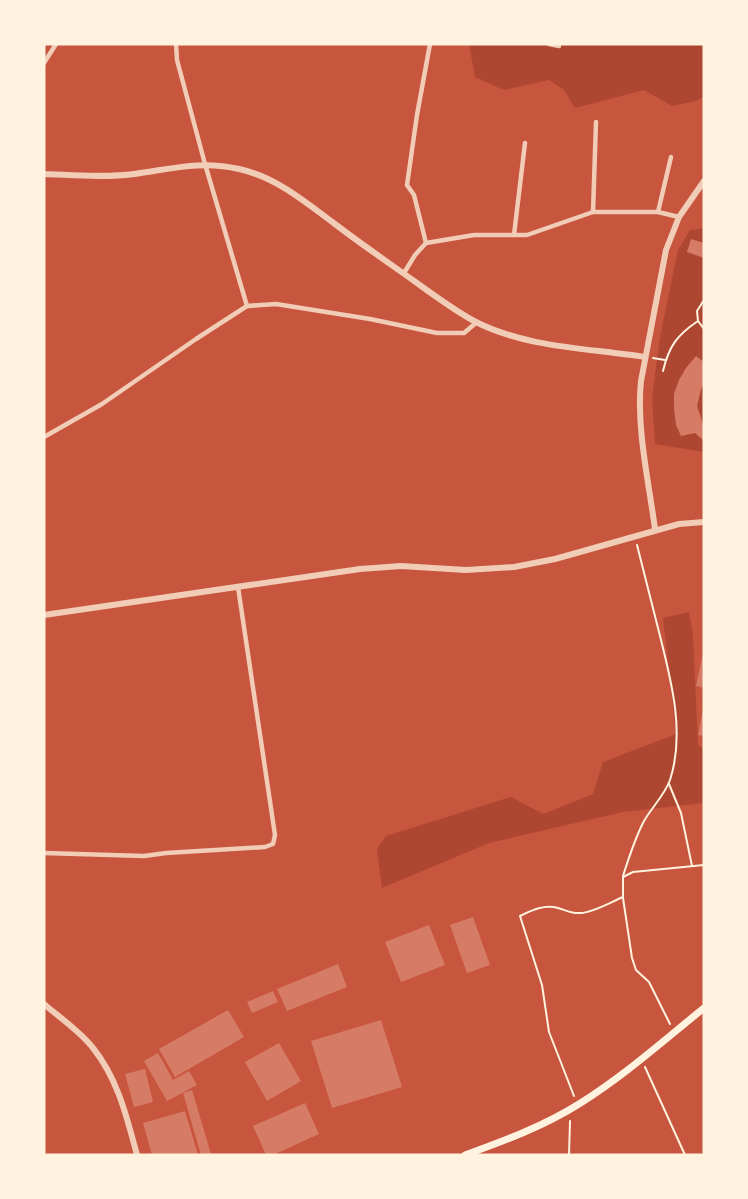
<svg xmlns="http://www.w3.org/2000/svg" width="748" height="1199" viewBox="0 0 748 1199" font-family="'Zilla Slab',serif">
<rect width="100%" height="100%" fill="#c8553d"/>
<g fill="#ae4732">
<polygon points="469,44 704,44 704,97 695,101 672,106 644,90 575,108 564,90 549,80 504,90 475,77"/>
<polygon points="704,228 704,452 655,444 652,398 660,337 678,250 690,230"/>
<polygon points="689,612 693,635 698,744 704,751 704,803 623,812 489,843 382,888 377,849 386,836 511,797 543,814 593,794 603,762 676,734 663,618"/>
</g>
<g fill="#d67c66">
<polygon points="691,239 704,243 704,258 687,252"/>
<polygon points="696,356 704,362 704,384 701,389 697,406 704,427 704,441 695,433 681,436 676,425 674,409 674,394 679,380 686,368"/>
<polygon points="703,653 704,653 704,688 696,686"/>
<polygon points="703,710 704,710 704,736 698,735"/>
<polygon points="473,917 490,965 467,973 450,925"/>
<polygon points="429,925 445,965 401,982 385,942"/>
<polygon points="338,964 347,987 287,1011 277,989"/>
<polygon points="273,991 278,1002 252,1013 247,1002"/>
<polygon points="228,1010 244,1037 175,1077 159,1049"/>
<polygon points="381,1020 402,1087 332,1108 311,1041"/>
<polygon points="279,1043 301,1081 267,1101 245,1062"/>
<polygon points="158,1053 173,1080 189,1071 197,1085 167,1101 144,1061"/>
<polygon points="145,1069 153,1102 134,1107 125,1074"/>
<polygon points="192,1090 211,1154 206,1155 201,1155 183,1093"/>
<polygon points="305,1103 319,1134 273,1155 266,1155 253,1126"/>
<polygon points="185,1111 198,1155 152,1155 143,1123"/>
</g>
<g fill="none" stroke-linecap="round" stroke-linejoin="round">
<g stroke="#fff3e0" stroke-width="2">
<polyline points="704,300 697,311 698,321 704,329"/>
<polyline points="653,358 665,360"/>
<path d="M 663,371 C 669,346 677,335 698,321"/>
<polyline points="669,784 681,813 692,866"/>
<path d="M 623,876 C 629,857 635,838 644,821 C 652,807 664,796 670,780 C 686,731 670,676 658,628 C 651,600 644,572 637,545"/>
<polyline points="623,898 632,958 636,970 649,982 670,1024"/>
<polyline points="645,1067 685,1155"/>
<path d="M 574,1096 L 549,1032 L 542,985 L 520,916 C 532,910 545,904 558,908 C 566,910 572,914 580,913 C 592,913 611,902 623,897 L 623,877 L 633,872 L 704,865"/>
<polyline points="569,1155 570,1121"/>
</g>
<g stroke="#f1ccb7" stroke-width="4.5">
<polyline points="176,44 177,60 205,164 247,306"/>
<polyline points="549,44 559,46"/>
<polyline points="44,63 56,44"/>
<polyline points="593,212 596,122"/>
<polyline points="658,212 671,157"/>
<polyline points="514,235 525,143"/>
<polyline points="426,243 414,195 407,185 417,115 430,44"/>
<polyline points="404,273 415,255 426,243 474,235 527,235 593,212 658,212 679,217"/>
<polyline points="44,437 102,404 196,339 247,306 276,304 370,319 437,333 464,333 477,322"/>
<polyline points="44,853 144,856 166,853 265,847 273,844 275,835 238,587"/>
</g>
<g stroke="#f1ccb7" stroke-width="6">
<path d="M 44,174 C 73,175 104,178 134,174 C 171,169 201,160 239,169 C 276,177 305,202 335,224 C 361,244 389,263 417,283 C 435,296 454,310 474,321 C 526,348 588,348 645,357"/>
<path d="M 655,529 C 649,483 636,427 641,381 L 666,250 L 679,217 L 704,181"/>
<polyline points="44,615 360,569 401,566 466,570 514,567 555,559 679,524 704,522"/>
<path d="M 44,1004 C 60,1018 80,1031 93,1048 C 118,1079 127,1118 137,1155"/>
</g>
<path stroke="#fff3e0" stroke-width="7" d="M 465,1155 C 504,1141 544,1126 579,1104 C 624,1076 663,1041 704,1008"/>
</g>
<rect width="748" height="1199" fill="none" stroke="#fff3e0" stroke-width="91"/>
</svg>
